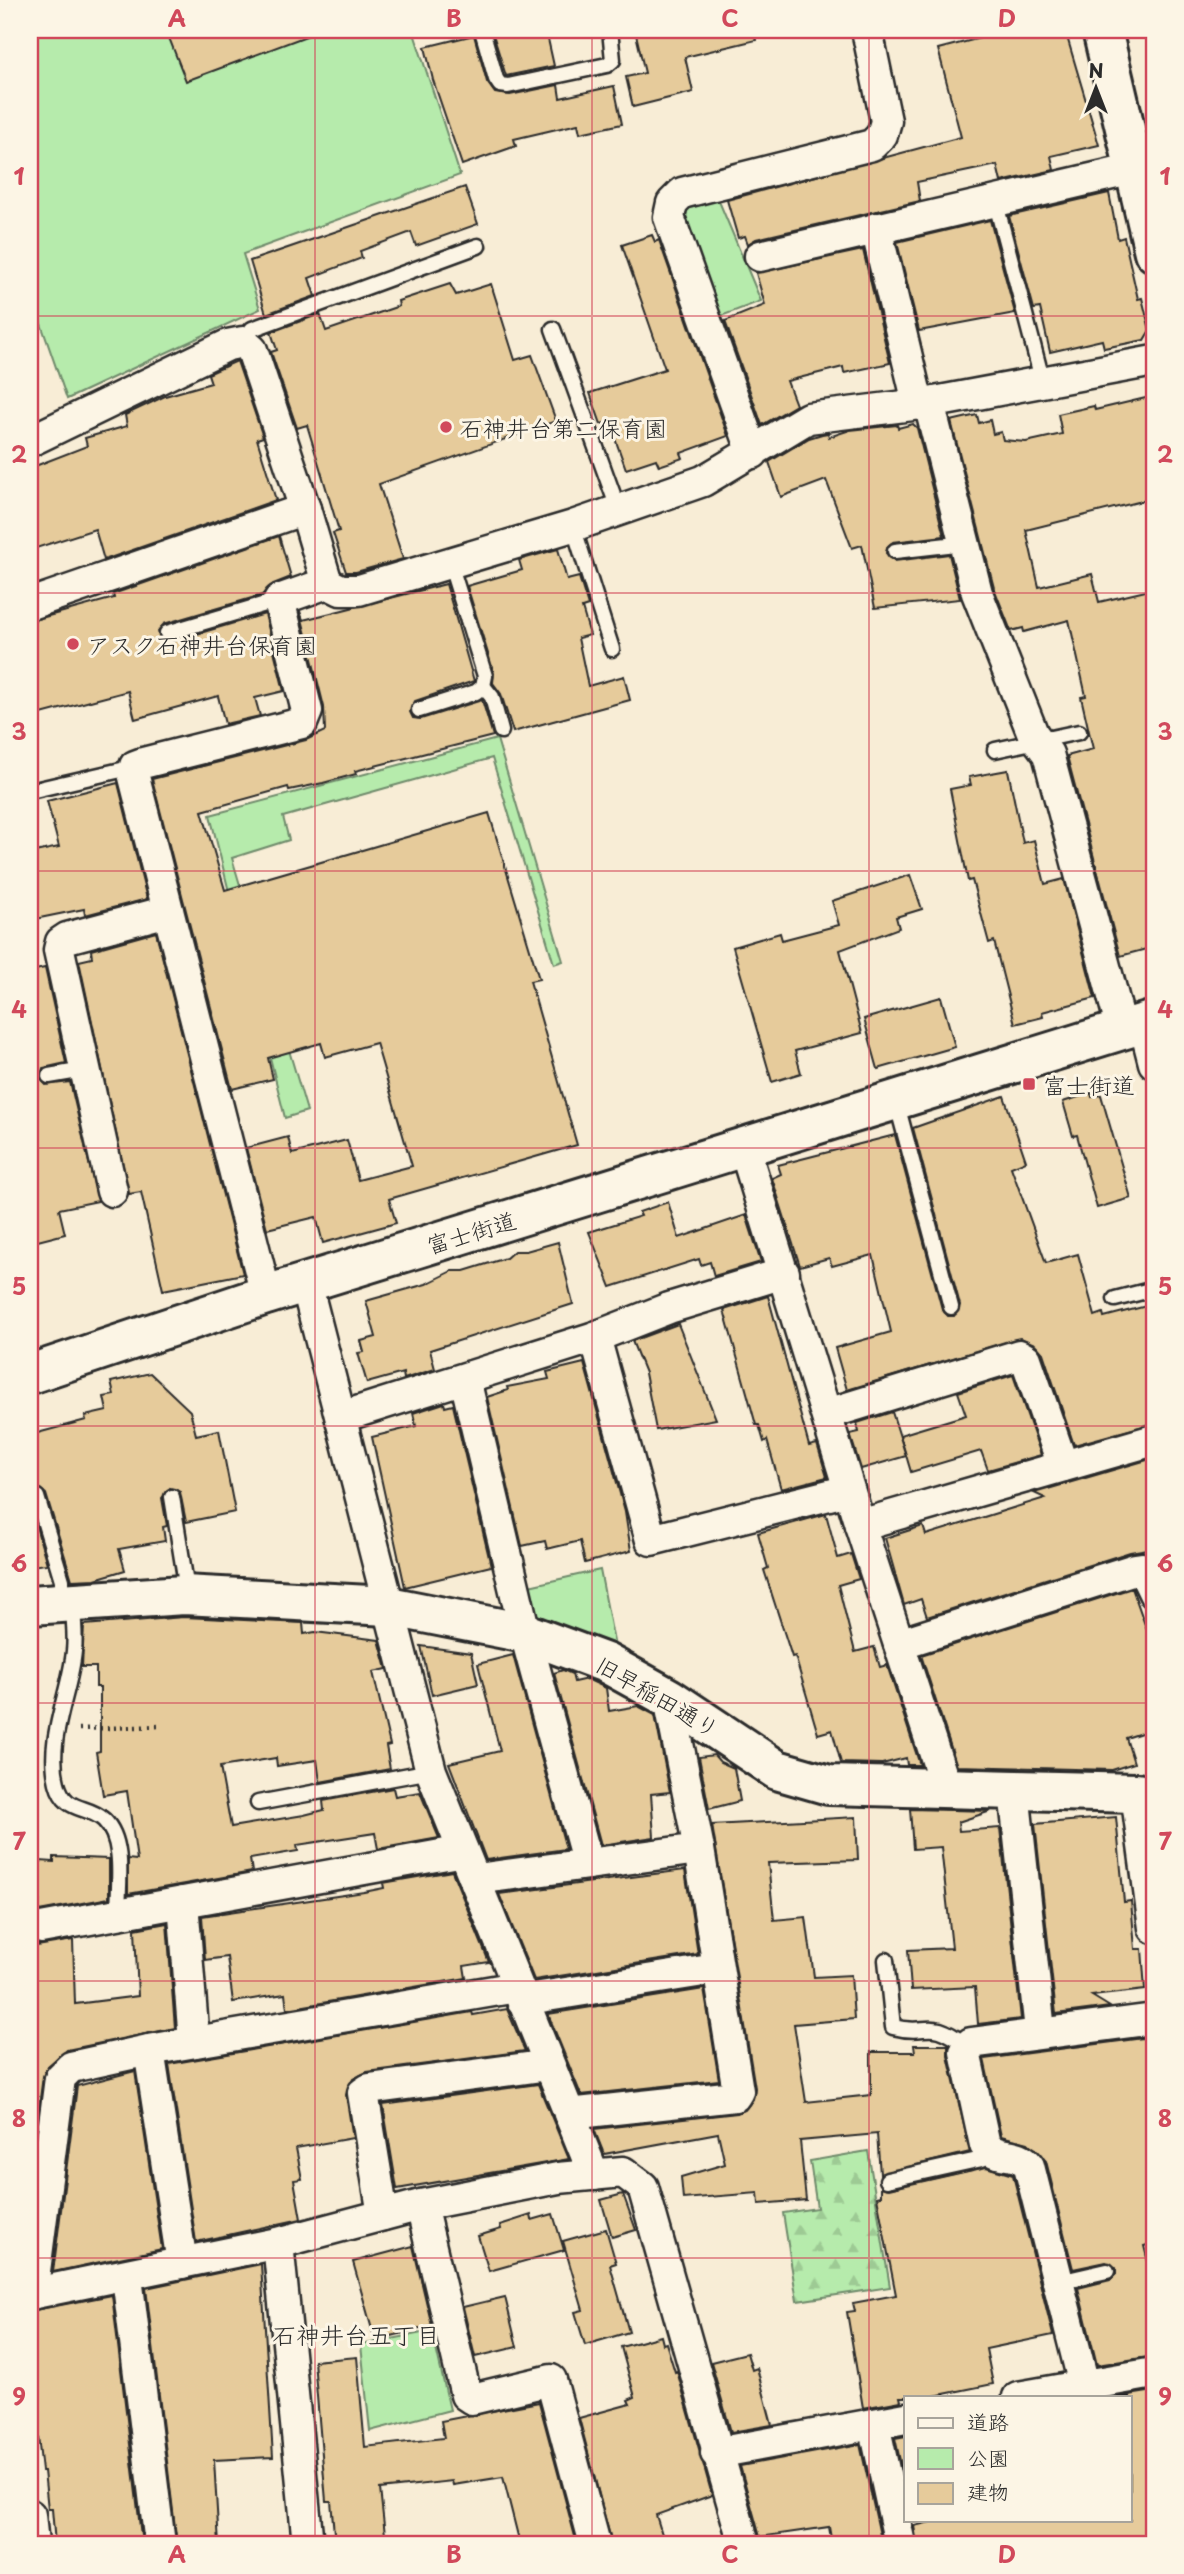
<svg xmlns="http://www.w3.org/2000/svg" width="1184" height="2574" viewBox="0 0 1184 2574" font-family="'Playpen Sans','Klee One',sans-serif">
<defs>
<pattern id="forest-firs" width="22" height="20" patternUnits="userSpaceOnUse" patternTransform="scale(1.75)"><rect width="22" height="20" fill="#b6ebac"/><path d="M5 1l3.5 6h-7zM16 11l3.5 6h-7z" fill="#9dca94"/></pattern>
</defs>
<rect width="100%" height="100%" fill="#f8edd6"/>
<filter id="ink" filterUnits="userSpaceOnUse"><feTurbulence type="fractalNoise" baseFrequency=".0143" numOctaves="2"/><feDisplacementMap in="SourceGraphic" scale="14" xChannelSelector="R" yChannelSelector="G"/><feConvolveMatrix kernelMatrix="1 2 1 2 8 2 1 2 1" color-interpolation-filters="sRGB"/></filter>
<g filter="url(#ink)">
<g fill="#b6ebac" stroke="#708b6c" stroke-width="2">
<polygon points="30,30 413,30 460,175 243,254 260,309 67,399 30,292"/>
<polygon points="716,194 761,301 716,318 681,218 688,201"/>
<polygon points="497,739 563,961 554,964 492,758 283,817 289,840 232,858 307,1111 285,1118 210,815"/>
<polygon points="600,1570 616,1652 538,1625 529,1586"/>
<polygon points="432,2331 450,2410 370,2431 361,2345"/>
</g>
<polygon fill="url(#forest-firs)" stroke="#708b6c" stroke-width="2" points="868,2151 890,2287 797,2301 783,2213 817,2208 810,2161"/>
<g fill="#e6cb9b" stroke="#2b2b2b" stroke-width="2">
<polygon points="166,30 317,30 317,32 186,81"/>
<polygon points="546,30 554,66 506,76 492,31"/>
<polygon points="635,30 755,30 756,40 685,57 693,92 633,107 626,77 645,73"/>
<polygon points="1011,30 1065,30 1099,145 1051,156 1054,170 1001,182 997,165 917,182 920,201 756,239 748,244 745,236 738,238 727,200 961,137 938,49"/>
<polygon points="474,35 487,82 495,93 510,95 558,85 560,98 614,86 622,124 580,133 578,124 514,139 516,146 462,165 433,80 425,47"/>
<polygon points="465,187 478,224 416,246 411,232 360,251 362,258 309,278 315,296 266,314 250,261"/>
<polygon points="1109,193 1118,239 1124,237 1138,299 1142,298 1150,330 1144,340 1104,348 1102,340 1050,352 1040,308 1034,309 1009,216"/>
<polygon points="990,220 1015,313 919,331 897,242"/>
<polygon points="652,235 655,242 659,240 728,436 681,453 683,458 659,466 656,459 626,469 609,422 601,424 590,393 665,369 622,245"/>
<polygon points="863,250 890,363 844,373 843,367 787,381 796,405 762,425 725,321 765,305 756,273"/>
<polygon points="450,284 456,295 491,284 515,360 532,355 556,421 379,484 403,559 356,572 346,572 333,533 339,531 307,425 297,428 271,352 277,350 271,332 320,314 326,331 399,306 398,301"/>
<polygon points="237,361 263,437 257,439 276,500 104,560 95,529 30,550 30,468 87,446 85,438 127,426 125,415 165,396 211,383 208,374"/>
<polygon points="1154,396 1154,498 1026,530 1039,587 1092,574 1099,602 1154,589 1154,947 1120,956 1067,756 1093,749 1081,697 1086,696 1069,620 1024,632 1023,628 1011,631 994,588 951,421 977,415 979,423 990,420 993,434 1001,432 1003,440 1026,442 1062,434 1058,414 1094,406 1095,410"/>
<polygon points="913,424 917,428 944,536 893,542 887,547 886,553 895,561 949,554 960,599 875,608 862,545 852,548 826,480 781,497 769,462 809,438 822,434 828,433 829,437 850,430 897,425 898,428"/>
<polygon points="279,536 291,577 273,584 262,595 164,624 158,631 161,640 170,642 265,614 284,691 255,698 260,716 225,724 218,696 135,719 128,691 30,717 30,621 114,598 113,594"/>
<polygon points="558,549 567,580 579,577 588,606 582,608 590,635 578,638 588,686 624,676 630,700 513,732 501,694 493,683 494,673 467,586 522,570 519,560"/>
<polygon points="446,584 474,681 415,701 410,712 413,718 421,719 482,700 493,736 355,771 356,774 323,783 289,790 288,787 202,811 225,890 489,813 539,979 530,981 577,1145 389,1199 396,1223 323,1243 316,1217 267,1229 246,1148 288,1137 292,1154 347,1140 358,1180 412,1166 376,1043 325,1057 321,1043 268,1058 273,1079 232,1089 152,779 306,740 325,731 324,707 300,611 303,620"/>
<polygon points="1008,770 1023,843 1034,840 1045,884 1064,879 1095,998 1042,1012 1043,1017 1015,1024 994,941 989,943 972,880 968,881 950,789 971,785 969,777"/>
<polygon points="118,783 147,899 85,915 84,909 30,920 30,853 59,847 47,801"/>
<polygon points="910,875 922,909 896,917 899,928 840,950 862,1033 795,1051 801,1073 772,1082 733,947 780,933 782,940 839,925 832,901"/>
<polygon points="156,932 243,1274 163,1290 141,1192 129,1194 79,961 92,958 91,950"/>
<polygon points="45,968 66,1063 43,1068 40,1078 46,1085 70,1082 98,1201 59,1209 65,1234 30,1243 30,971"/>
<polygon points="941,997 955,1047 878,1069 864,1019"/>
<polygon points="1091,1093 1092,1097 1101,1095 1131,1198 1097,1208 1077,1135 1073,1136 1063,1102"/>
<polygon points="1004,1096 1026,1161 1011,1167 1046,1263 1078,1254 1095,1316 1103,1313 1104,1317 1154,1304 1154,1423 1074,1445 1043,1353 1035,1344 1020,1338 847,1390 835,1348 891,1332 873,1255 832,1266 829,1258 800,1266 772,1178 781,1174 778,1165 895,1135 942,1309 948,1316 954,1316 960,1305 913,1128"/>
<polygon points="668,1202 679,1238 746,1215 761,1262 714,1276 710,1262 701,1265 699,1259 611,1287 589,1232 641,1216 639,1212"/>
<polygon points="558,1242 573,1304 430,1350 435,1369 404,1379 403,1373 367,1383 358,1353 364,1352 361,1341 376,1337 366,1301 426,1284 452,1271 464,1271 506,1258 514,1251 526,1251"/>
<polygon points="768,1296 809,1446 817,1444 827,1477 781,1489 767,1440 764,1442 759,1425 756,1425 724,1310"/>
<polygon points="678,1324 716,1419 656,1430 645,1373 632,1341"/>
<polygon points="584,1363 625,1512 631,1551 585,1563 580,1541 547,1549 545,1541 522,1546 487,1397 508,1390 507,1387 549,1379 547,1372"/>
<polygon points="150,1373 190,1411 196,1435 219,1430 235,1512 186,1522 180,1492 170,1488 162,1498 167,1526 163,1527 165,1541 119,1549 125,1570 95,1579 72,1580 46,1494 39,1488 30,1491 30,1435 86,1420 85,1416 107,1411 104,1397 114,1395 111,1382"/>
<polygon points="1013,1375 1041,1455 988,1470 981,1451 911,1472 900,1435 966,1415 958,1392"/>
<polygon points="444,1403 445,1407 453,1405 491,1566 405,1587 372,1437 416,1426 413,1413"/>
<polygon points="892,1412 906,1456 861,1469 850,1434 859,1432 857,1423"/>
<polygon points="1154,1458 1154,1548 1130,1552 927,1617 921,1599 904,1605 885,1538 923,1526 926,1535 1045,1498 1034,1493"/>
<polygon points="30,1506 47,1564 30,1566"/>
<polygon points="826,1514 838,1558 851,1554 859,1579 838,1585 855,1652 874,1647 880,1667 887,1665 920,1765 907,1765 906,1758 882,1764 841,1763 832,1730 818,1734 795,1656 792,1657 764,1570 768,1568 758,1533"/>
<polygon points="1132,1588 1149,1636 1154,1635 1154,1729 1126,1738 1134,1763 1112,1770 957,1766 921,1655"/>
<polygon points="184,1617 303,1623 304,1634 315,1632 379,1640 387,1669 373,1672 390,1745 386,1746 390,1769 320,1782 317,1760 277,1766 276,1758 220,1767 231,1827 304,1815 324,1810 323,1801 393,1788 395,1796 420,1792 439,1838 378,1849 375,1833 297,1845 298,1851 250,1859 252,1872 128,1894 128,1859 137,1860 127,1791 103,1795 96,1752 100,1751 100,1687 96,1687 96,1667 82,1667 84,1625"/>
<polygon points="421,1646 471,1653 478,1684 432,1695"/>
<polygon points="513,1655 566,1849 486,1860 449,1763 500,1751 478,1664"/>
<polygon points="563,1670 572,1674 574,1682 587,1679 606,1688 609,1711 638,1706 655,1715 670,1792 651,1794 654,1837 601,1845 554,1673"/>
<polygon points="714,1755 720,1762 734,1768 740,1801 709,1809 699,1757"/>
<polygon points="910,1809 991,1811 958,1822 959,1831 1000,1828 1021,2019 978,2024 975,1987 911,1990 908,1950 952,1948 941,1847 913,1849"/>
<polygon points="856,1817 858,1860 768,1863 774,1920 806,1917 814,1977 851,1975 854,2019 794,2024 806,2102 871,2095 871,2052 915,2052 914,2045 948,2045 948,2056 970,2152 880,2174 877,2134 800,2141 806,2200 759,2204 758,2193 683,2199 681,2177 725,2164 718,2133 604,2154 594,2129 737,2113 745,2110 753,2099 755,2088 712,1825"/>
<polygon points="1116,1817 1124,1902 1131,1901 1135,1949 1142,1949 1145,1990 1092,1996 1110,2007 1056,2014 1035,1824"/>
<polygon points="54,1857 109,1859 109,1898 39,1911 40,1861 54,1862"/>
<polygon points="685,1870 698,1954 534,1980 499,1894"/>
<polygon points="452,1871 489,1962 464,1966 466,1978 287,2009 285,1994 233,2002 227,1957 205,1960 202,1916 364,1892 384,1888 383,1883"/>
<polygon points="167,1923 175,2028 67,2050 48,2066 43,2076 30,2175 31,1947 73,1940 75,2004 138,1996 135,1929"/>
<polygon points="704,1989 719,2080 581,2095 548,2014"/>
<polygon points="507,2009 525,2051 367,2072 353,2079 346,2095 353,2138 296,2148 302,2179 294,2180 301,2219 196,2242 169,2064 472,2012 473,2015"/>
<polygon points="1151,2037 1154,2075 1154,2243 1144,2246 1154,2285 1154,2356 1097,2365 1078,2288 1110,2280 1116,2274 1116,2268 1106,2262 1073,2269 1046,2161 1028,2143 1001,2136 984,2059"/>
<polygon points="135,2071 162,2249 53,2272 77,2086"/>
<polygon points="538,2084 569,2159 397,2189 383,2105"/>
<polygon points="986,2167 1013,2175 1053,2335 986,2349 993,2384 929,2397 900,2397 901,2401 863,2408 847,2312 855,2311 853,2303 896,2295 877,2197 881,2196 881,2187 889,2189"/>
<polygon points="623,2194 636,2230 612,2237 601,2200"/>
<polygon points="553,2214 564,2250 489,2271 478,2236 501,2229 500,2225 531,2215 532,2220"/>
<polygon points="606,2229 616,2263 610,2265 629,2332 585,2345 575,2312 583,2310 563,2241"/>
<polygon points="413,2246 432,2326 375,2340 353,2262"/>
<polygon points="261,2264 273,2457 214,2460 219,2544 177,2544 146,2288"/>
<polygon points="112,2295 142,2544 55,2544 52,2509 48,2509 44,2471 42,2471 30,2368 30,2311"/>
<polygon points="505,2297 517,2347 475,2357 463,2307"/>
<polygon points="661,2336 663,2344 666,2343 675,2372 677,2371 712,2495 656,2515 665,2544 612,2544 579,2418 630,2404 628,2400 635,2397 621,2347"/>
<polygon points="747,2353 752,2370 757,2368 772,2425 731,2432 711,2362"/>
<polygon points="357,2357 365,2447 444,2438 441,2421 539,2402 577,2544 520,2544 503,2477 453,2485 452,2481 380,2489 386,2544 335,2544 331,2501 326,2501 314,2361"/>
<polygon points="1154,2391 1154,2544 917,2544 914,2526 939,2520 1130,2520 1130,2397 1117,2397"/>
<polygon points="906,2436 906,2488 895,2438"/>
<polygon points="860,2444 882,2544 832,2544 829,2527 760,2537 740,2466"/>
</g>
<g fill="none" stroke-linecap="round" stroke-linejoin="round">
<g stroke="#2b2b2b" stroke-width="19">
<g id="lane">
<polyline points="482,30 496,79 500,85 508,86 607,65 613,60 610,30"/>
<polyline points="995,200 1043,383"/>
<polyline points="553,329 619,511"/>
<polyline points="243,342 252,329 478,246"/>
<polyline points="573,526 612,649"/>
<polyline points="895,551 965,543"/>
<polyline points="167,633 279,600"/>
<polyline points="483,686 492,697 501,731"/>
<polyline points="419,710 476,692 483,686 485,676 450,563"/>
<polyline points="995,750 1079,732"/>
<polyline points="30,791 121,770 133,773"/>
<polyline points="49,1076 84,1070"/>
<polyline points="896,1101 951,1307"/>
<polyline points="1115,1299 1154,1289"/>
<polyline points="37,1497 62,1580 62,1601"/>
<polyline points="172,1497 186,1584 184,1592"/>
<path d="M 73,1603 C 73,1619 76,1636 74,1651 C 70,1694 46,1738 57,1783 C 65,1814 87,1804 104,1820 C 126,1841 118,1886 118,1913"/>
<polyline points="258,1803 431,1771"/>
<path d="M 886,1960 L 893,2027 C 930,2037 927,2015 967,2046"/>
<polyline points="887,2180 982,2159 990,2151"/>
<polyline points="1059,2282 1107,2271"/>
</g>
</g>
<g stroke="#2b2b2b" stroke-width="35">
<g id="street">
<polyline points="876,228 918,403"/>
<polyline points="760,256 1134,169"/>
<polyline points="929,403 977,593 1033,734 1048,754 1122,1030"/>
<polyline points="30,441 228,345 243,342 252,350 305,509 327,583"/>
<polyline points="753,453 669,217 672,203 682,193 872,145 882,135 886,121 867,30"/>
<polyline points="30,604 305,509"/>
<polyline points="1144,1024 1154,1063"/>
<polyline points="744,1147 860,1525 946,1788"/>
<polyline points="112,1191 59,950 61,942 67,938 168,911"/>
<polyline points="306,1283 431,1771 594,2175"/>
<polyline points="266,1295 133,773 135,766 143,763 302,723 307,711 279,600 327,583 341,590 359,590 573,526 703,481 808,418 929,403 1154,361"/>
<polyline points="595,1337 651,1540 849,1490"/>
<polyline points="465,1379 525,1633 588,1864"/>
<polyline points="827,1414 1019,1355 1026,1359 1063,1466"/>
<polyline points="341,1417 595,1337 669,1308 784,1273"/>
<polyline points="860,1525 1154,1440"/>
<polyline points="899,1644 1135,1569 1142,1568 1154,1593"/>
<polyline points="1014,1791 1040,2031"/>
<polyline points="1136,1793 1154,1928"/>
<polyline points="477,1879 699,1849"/>
<polyline points="183,1902 194,2042"/>
<polyline points="41,1928 463,1851"/>
<polyline points="522,2000 716,1969"/>
<polyline points="149,2050 182,2263"/>
<polyline points="569,2114 735,2096 738,2091 699,1849 669,1698"/>
<polyline points="421,2205 466,2395 472,2399 551,2380 595,2544"/>
<polyline points="383,2215 363,2093 369,2089 549,2065"/>
<polyline points="278,2243 308,2544"/>
<polyline points="127,2277 160,2544"/>
<polyline points="30,2294 278,2243 421,2205 558,2178 623,2172 643,2187 744,2544"/>
<polyline points="32,2294 60,2078 71,2067 149,2050 517,1987"/>
<path d="M 1084,2385 L 1029,2166 C 1018,2150 997,2160 985,2145 L 965,2052 L 971,2043 L 1154,2019"/>
<polyline points="1018,2397 1154,2373"/>
<polyline points="874,2424 900,2544"/>
<polyline points="716,2453 906,2418"/>
<polyline points="30,2515 33,2544"/>
</g>
</g>
<g stroke="#2b2b2b" stroke-width="44">
<polyline id="secondary" points="1102,30 1154,252"/>
</g>
<g stroke="#2b2b2b" stroke-width="44">
<g id="primary">
<polyline points="30,1374 266,1295 1154,1020"/>
<polyline points="30,1605 184,1595 388,1606 525,1633 606,1663 669,1698 777,1770 829,1785 1136,1793 1154,1796"/>
</g>
</g>
<polyline stroke="#2b2b2b" stroke-width="4.5" stroke-dasharray="2 5" stroke-linecap="butt" points="79,1729 161,1726"/>
<use href="#lane" stroke="#fcf5e5" stroke-width="14"/>
<use href="#street" stroke="#fcf5e5" stroke-width="30"/>
<use href="#secondary" stroke="#fcf5e5" stroke-width="38"/>
<use href="#primary" stroke="#fcf5e5" stroke-width="38"/>
</g>
</g>
<path fill="none" stroke="#d1495b" stroke-width="2" stroke-opacity="0.55" d="M 315,30 L 315,2544M 592,30 L 592,2544M 869,30 L 869,2544M 30,316 L 1154,316M 30,593 L 1154,593M 30,871 L 1154,871M 30,1148 L 1154,1148M 30,1426 L 1154,1426M 30,1703 L 1154,1703M 30,1981 L 1154,1981M 30,2258 L 1154,2258"/>
<g fill="#d1495b" stroke="#fcf5e5" stroke-width="2.5">
<circle cx="446" cy="427" r="7"/>
<circle cx="73" cy="644" r="7"/>
<rect x="1022" y="1077" width="14" height="14" rx="3.5"/>
</g>
<g text-anchor="middle" dominant-baseline="central" stroke-width="6" stroke-linejoin="round" paint-order="stroke">
<g font-size="23" fill="#2b2b2b" stroke="#fcf5e5" text-anchor="start">
<text x="460" y="427">石神井台第二保育園</text>
<text x="87" y="644">アスク石神井台保育園</text>
<text x="1043" y="1084">富士街道</text>
</g>
<g font-size="23" fill="#2b2b2b" stroke="#fcf5e5">
<text transform="translate(471 1232) rotate(-17)">富士街道</text>
<text transform="translate(658 1696) rotate(30)">旧早稲田通り</text>
</g>
<g font-size="24" fill="#2b2b2b" stroke="#fcf5e5">
<text x="356" y="2334">石神井台五丁目</text>
</g>
</g>
<rect width="1184" height="2574" fill="none" stroke="#fcf5e5" stroke-width="77"/>
<rect x="904" y="2396" width="228" height="126" fill="#fcf5e5" stroke="#a8a49b" stroke-width="2"/>
<rect x="918" y="2418" width="35" height="10" fill="#fcf5e5" stroke="#a8a49b" stroke-width="2"/>
<text x="967" y="2430" font-size="21" fill="#2b2b2b">道路</text>
<rect x="918" y="2448" width="35" height="21" fill="#b6ebac" stroke="#a8a49b" stroke-width="2"/>
<text x="967" y="2466" font-size="21" fill="#2b2b2b">公園</text>
<rect x="918" y="2483" width="35" height="21" fill="#e6cb9b" stroke="#a8a49b" stroke-width="2"/>
<text x="967" y="2500" font-size="21" fill="#2b2b2b">建物</text>
<g transform="translate(1096 88)" stroke="#fcf5e5" stroke-width="5" paint-order="stroke">
<path d="M0-5L12 26L0 18L-12 26Z" fill="#2b2b2b"/>
<text y="-10" font-size="19" font-weight="bold" text-anchor="middle" fill="#2b2b2b">N</text>
</g>
<rect x="38" y="38" width="1108" height="2498" fill="none" stroke="#d1495b" stroke-width="2.5"/>
<g font-size="23" text-anchor="middle" font-weight="bold" fill="#d1495b">
<text x="177" y="27">A</text>
<text x="454" y="27">B</text>
<text x="730" y="27">C</text>
<text x="1007" y="27">D</text>
<text x="19" y="185">1</text>
<text x="1165" y="185">1</text>
<text x="19" y="463">2</text>
<text x="1165" y="463">2</text>
<text x="19" y="740">3</text>
<text x="1165" y="740">3</text>
<text x="19" y="1018">4</text>
<text x="1165" y="1018">4</text>
<text x="19" y="1295">5</text>
<text x="1165" y="1295">5</text>
<text x="19" y="1572">6</text>
<text x="1165" y="1572">6</text>
<text x="19" y="1850">7</text>
<text x="1165" y="1850">7</text>
<text x="19" y="2127">8</text>
<text x="1165" y="2127">8</text>
<text x="19" y="2405">9</text>
<text x="1165" y="2405">9</text>
<text x="177" y="2563">A</text>
<text x="454" y="2563">B</text>
<text x="730" y="2563">C</text>
<text x="1007" y="2563">D</text>
</g>
</svg>
